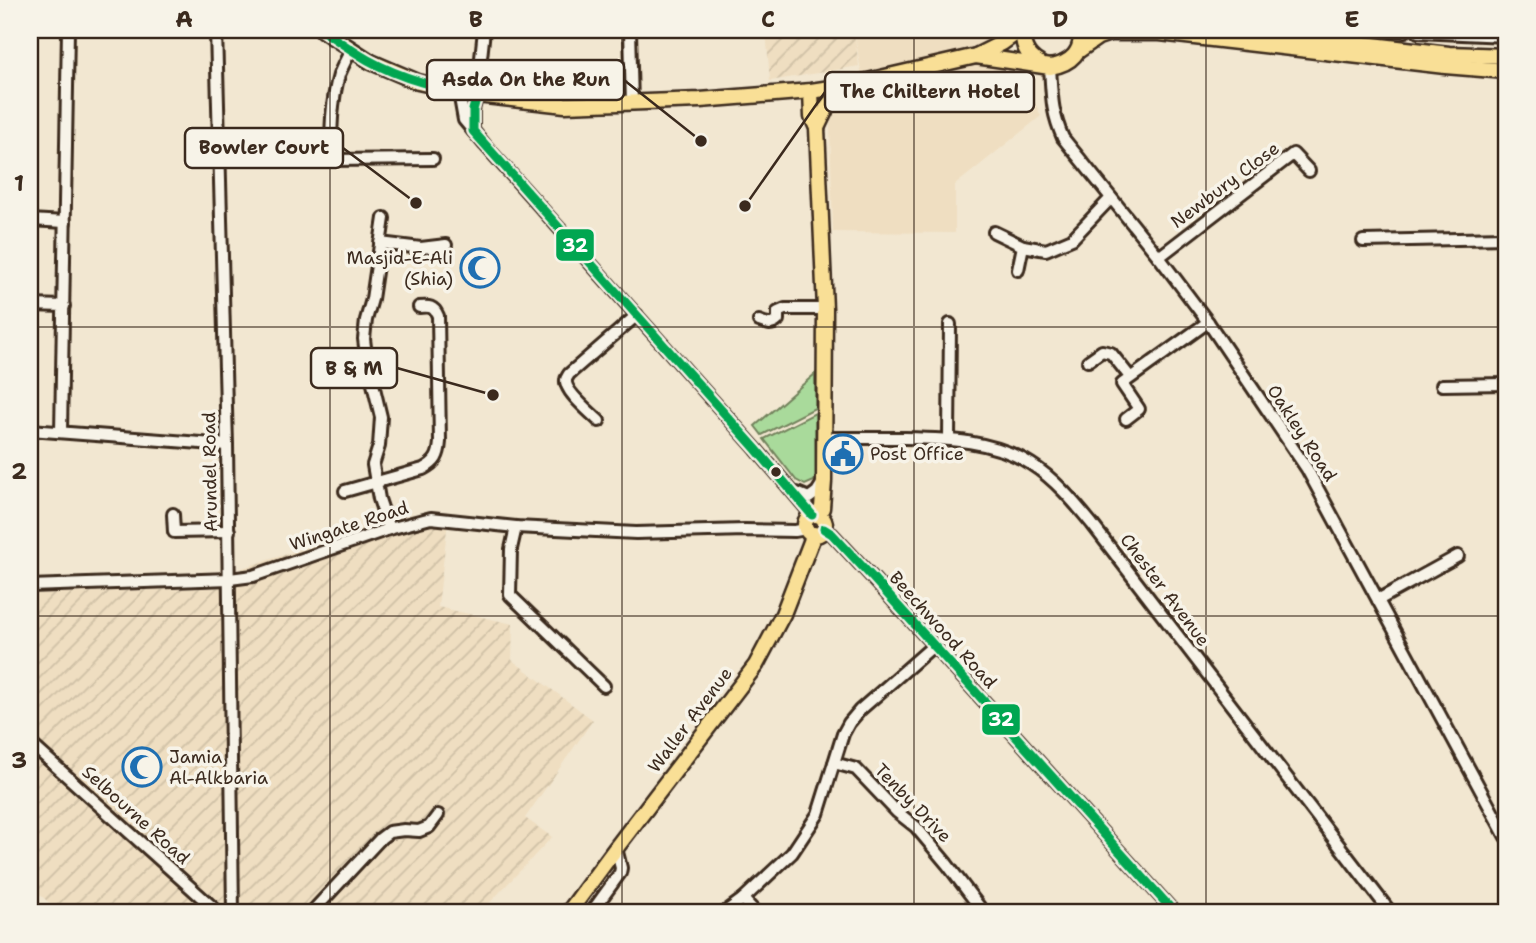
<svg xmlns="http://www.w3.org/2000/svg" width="1536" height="943" viewBox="0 0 1536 943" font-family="'Shantell Sans',sans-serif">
<defs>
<pattern id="industrial-furrows" width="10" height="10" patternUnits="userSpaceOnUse" patternTransform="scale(1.75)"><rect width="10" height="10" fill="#efdec1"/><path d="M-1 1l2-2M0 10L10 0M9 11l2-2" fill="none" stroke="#cebfa5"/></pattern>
</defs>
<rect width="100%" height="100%" fill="#f2e7d1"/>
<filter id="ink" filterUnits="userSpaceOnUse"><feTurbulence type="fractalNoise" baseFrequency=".0143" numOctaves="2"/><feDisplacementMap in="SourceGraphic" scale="14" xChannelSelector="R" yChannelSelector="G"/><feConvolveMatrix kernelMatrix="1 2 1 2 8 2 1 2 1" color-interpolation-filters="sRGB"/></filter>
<g filter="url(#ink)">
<polygon fill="#efdec1" points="854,30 1015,30 1008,50 1022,74 1041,116 955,185 955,233 833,232 830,124 834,111 842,101 865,94"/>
<g fill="url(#industrial-furrows)">
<polygon points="766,30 854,30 859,66 770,81"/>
<polygon points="427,511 452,513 447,529 438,607 513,624 512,660 593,720 525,818 552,837 480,913 61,913 30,886 30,621 33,618 35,594 236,587 242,568"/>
</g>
<g fill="#a9da9b" stroke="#72825c" stroke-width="2">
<polygon points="815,374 815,408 762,435 755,426"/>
<polygon points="815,413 816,477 814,481 805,485 796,480 764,439"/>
</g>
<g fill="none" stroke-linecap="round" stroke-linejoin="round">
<g stroke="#3b2a1e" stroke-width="16">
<g id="minor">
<polyline points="216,30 227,445 233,913"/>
<polyline points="630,30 632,104"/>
<polyline points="1390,30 1405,31"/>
<polyline points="1418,32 1506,36"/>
<path d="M 351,50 C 347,58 342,67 339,75 C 331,102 331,132 331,160 L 433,159"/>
<path d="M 1050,67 C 1052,96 1051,110 1063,138 L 1159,257 L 1208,322 L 1307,469 L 1506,837"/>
<polyline points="459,92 464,120 485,145 756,449 812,515"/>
<polyline points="473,131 473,110 477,95 484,30"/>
<polyline points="384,218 372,299 366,320 364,339 366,355 381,417 379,446 373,465 379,499 389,529"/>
<polyline points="30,220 65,222"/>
<polyline points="994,232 1023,246 1046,250 1072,239 1111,198"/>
<polyline points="1363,241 1506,238"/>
<polyline points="380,243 421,248 446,245"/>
<polyline points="1159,257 1293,154 1309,171"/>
<polyline points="1018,270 1023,246"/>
<polyline points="30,305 64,306"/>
<path d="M 759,321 C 767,324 772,326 778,320 L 778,312 L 785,309 L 825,309"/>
<polyline points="1088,361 1102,351 1111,353 1130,377"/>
<polyline points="1442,385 1506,384"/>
<polyline points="1126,419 1139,409 1122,384 1208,322"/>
<path d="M 599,421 C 591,413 564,391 566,380 C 566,378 568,376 569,374 L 637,315"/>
<polyline points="30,430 227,445"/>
<polyline points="61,432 68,30"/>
<path d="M 824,438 C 849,438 875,438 900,438 C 944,439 992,439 1031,464 C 1055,479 1074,502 1092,524 L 1391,913"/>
<polyline points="949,439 950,324"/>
<path d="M 345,491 L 423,469 C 436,462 439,456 440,442 L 438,316 C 434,306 429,306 419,307"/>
<polyline points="797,493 809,498 817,492 824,481"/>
<polyline points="173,514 174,532 229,531"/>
<polyline points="516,527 511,549 510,595 604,686"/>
<polyline points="824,529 832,534 872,577 1175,913"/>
<polyline points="30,586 230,579 253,576 389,529 431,518 516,527 636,533 745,530 795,531 806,529"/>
<polyline points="1378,600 1458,556"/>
<polyline points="30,743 219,913"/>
<polyline points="834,763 856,769 897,812 916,827 947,864 984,913"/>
<polyline points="743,899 756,913"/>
<polyline points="311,913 381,838 389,832 404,830 419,831 429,827 438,815"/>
<polyline points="591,913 620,873 621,868 616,848"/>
<polyline points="724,913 743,899 792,853 818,814 843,734 849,723 860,710 933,646"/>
</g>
</g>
<g stroke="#3b2a1e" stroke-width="19">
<g id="major">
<polyline points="322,30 371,62 418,82 477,95 565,105 700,100 811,91 850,85 976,56 1002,43 1020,30"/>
<path d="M 1024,30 C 1021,44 1027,56 1039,63"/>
<polyline points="1245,30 1449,54 1506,56"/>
<polyline points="1078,51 1098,37 1110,33 1160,33 1445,66 1506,71"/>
<path d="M 976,56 L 1050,67 C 1071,64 1084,51 1080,30"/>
<polyline points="811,91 812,117 817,128 825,309 824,481 822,508 818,515"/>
<polyline points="817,128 827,107 830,103 841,96 850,85"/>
<circle cx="815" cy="525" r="10"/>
<polyline points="568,913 616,848 756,665 783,614 814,534"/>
</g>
</g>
<use href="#minor" stroke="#f7f3e8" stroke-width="10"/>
<use href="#major" stroke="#f9df96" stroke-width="14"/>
<g stroke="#f7f3e8" stroke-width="14">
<g id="bus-1">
<path d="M 322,30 C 337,40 352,51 368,60 C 402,79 439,88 477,95 L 473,110 L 473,131 L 756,449 L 812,515"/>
<polyline points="824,529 832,534 872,577 1175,913"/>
</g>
</g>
<use href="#bus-1" stroke="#00a651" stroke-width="9"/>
</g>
</g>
<path fill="none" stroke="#3b2a1e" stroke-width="2" stroke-opacity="0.55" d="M 330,30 L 330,913M 622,30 L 622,913M 914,30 L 914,913M 1206,30 L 1206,913M 30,327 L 1506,327M 30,616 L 1506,616"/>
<defs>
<g id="mosque-ring" transform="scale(2.0125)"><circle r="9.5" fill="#f7f3e8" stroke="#1f6fb2" stroke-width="1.5"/><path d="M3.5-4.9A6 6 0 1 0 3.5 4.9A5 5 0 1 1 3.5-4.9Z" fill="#1f6fb2"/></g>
<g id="civic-ring" transform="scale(2.0125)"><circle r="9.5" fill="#f7f3e8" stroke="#1f6fb2" stroke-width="1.5"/><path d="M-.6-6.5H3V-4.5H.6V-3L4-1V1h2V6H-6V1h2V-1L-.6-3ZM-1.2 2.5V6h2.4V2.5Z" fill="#1f6fb2"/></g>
</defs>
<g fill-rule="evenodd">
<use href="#mosque-ring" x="480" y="268"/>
<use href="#civic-ring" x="843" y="454"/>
<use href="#mosque-ring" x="142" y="767"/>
</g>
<circle fill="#3b2a1e" stroke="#f7f3e8" stroke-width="2.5" cx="776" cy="472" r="6"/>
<g text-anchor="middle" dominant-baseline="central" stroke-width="7" stroke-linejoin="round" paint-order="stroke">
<g font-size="18" fill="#3b2a1e" stroke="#f7f3e8">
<text transform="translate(1225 185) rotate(-37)">Newbury Close</text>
<text transform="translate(1302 433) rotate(57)">Oakley Road</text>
<text transform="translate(210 472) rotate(-91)">Arundel Road</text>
<text transform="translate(349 526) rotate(-18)">Wingate Road</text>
<text transform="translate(1165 590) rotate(53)">Chester Avenue</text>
<text transform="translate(943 630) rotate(48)">Beechwood Road</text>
<text transform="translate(690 720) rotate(-53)">Waller Avenue</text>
<text transform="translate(913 803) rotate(46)">Tenby Drive</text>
<text transform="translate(136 815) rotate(42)">Selbourne Road</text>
</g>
<g font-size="18" fill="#3b2a1e" stroke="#f7f3e8" text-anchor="start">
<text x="453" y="258" text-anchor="end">Masjid-E-Ali<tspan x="453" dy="21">(Shia)</tspan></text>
<text x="870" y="454">Post Office</text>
<text x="169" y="757">Jamia<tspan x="169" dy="21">Al-Alkbaria</tspan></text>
</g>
</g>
<path fill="none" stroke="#3b2a1e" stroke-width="2.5" d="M701 141L624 80M745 206L825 92M416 203L343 148M493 395L397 368"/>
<g fill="#3b2a1e" stroke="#f7f3e8" stroke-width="2.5">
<circle cx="701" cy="141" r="7"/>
<circle cx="745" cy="206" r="7"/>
<circle cx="416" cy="203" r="7"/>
<circle cx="493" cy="395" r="7"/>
</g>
<g fill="#f7f3e8" stroke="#3b2a1e" stroke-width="2.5">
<rect x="427" y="60" width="197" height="40" rx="7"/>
<rect x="825" y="72" width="209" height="40" rx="7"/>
<rect x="185" y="128" width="158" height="40" rx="7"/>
<rect x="311" y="348" width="86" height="40" rx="7"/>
</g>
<g font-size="19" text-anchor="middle" font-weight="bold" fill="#3b2a1e">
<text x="526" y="86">Asda On the Run</text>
<text x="930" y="98">The Chiltern Hotel</text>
<text x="264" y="154">Bowler Court</text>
<text x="354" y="375">B &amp; M</text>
</g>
<g stroke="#f7f3e8" stroke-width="2.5">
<rect x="555" y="228" width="40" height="34" rx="7" fill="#00a651"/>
<rect x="981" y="703" width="40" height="33" rx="7" fill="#00a651"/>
</g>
<g font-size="19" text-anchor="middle" font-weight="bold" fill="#fff">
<text x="575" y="252">32</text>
<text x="1001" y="726">32</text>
</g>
<rect width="1536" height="943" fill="none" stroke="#f7f3e8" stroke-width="77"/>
<rect x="38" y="38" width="1460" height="866" fill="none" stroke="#3b2a1e" stroke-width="2.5"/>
<g font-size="23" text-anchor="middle" font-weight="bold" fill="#3b2a1e">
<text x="184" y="27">A</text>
<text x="476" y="27">B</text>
<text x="768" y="27">C</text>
<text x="1060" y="27">D</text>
<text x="1352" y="27">E</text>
<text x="19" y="191">1</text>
<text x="19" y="479">2</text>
<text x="19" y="768">3</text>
</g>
</svg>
